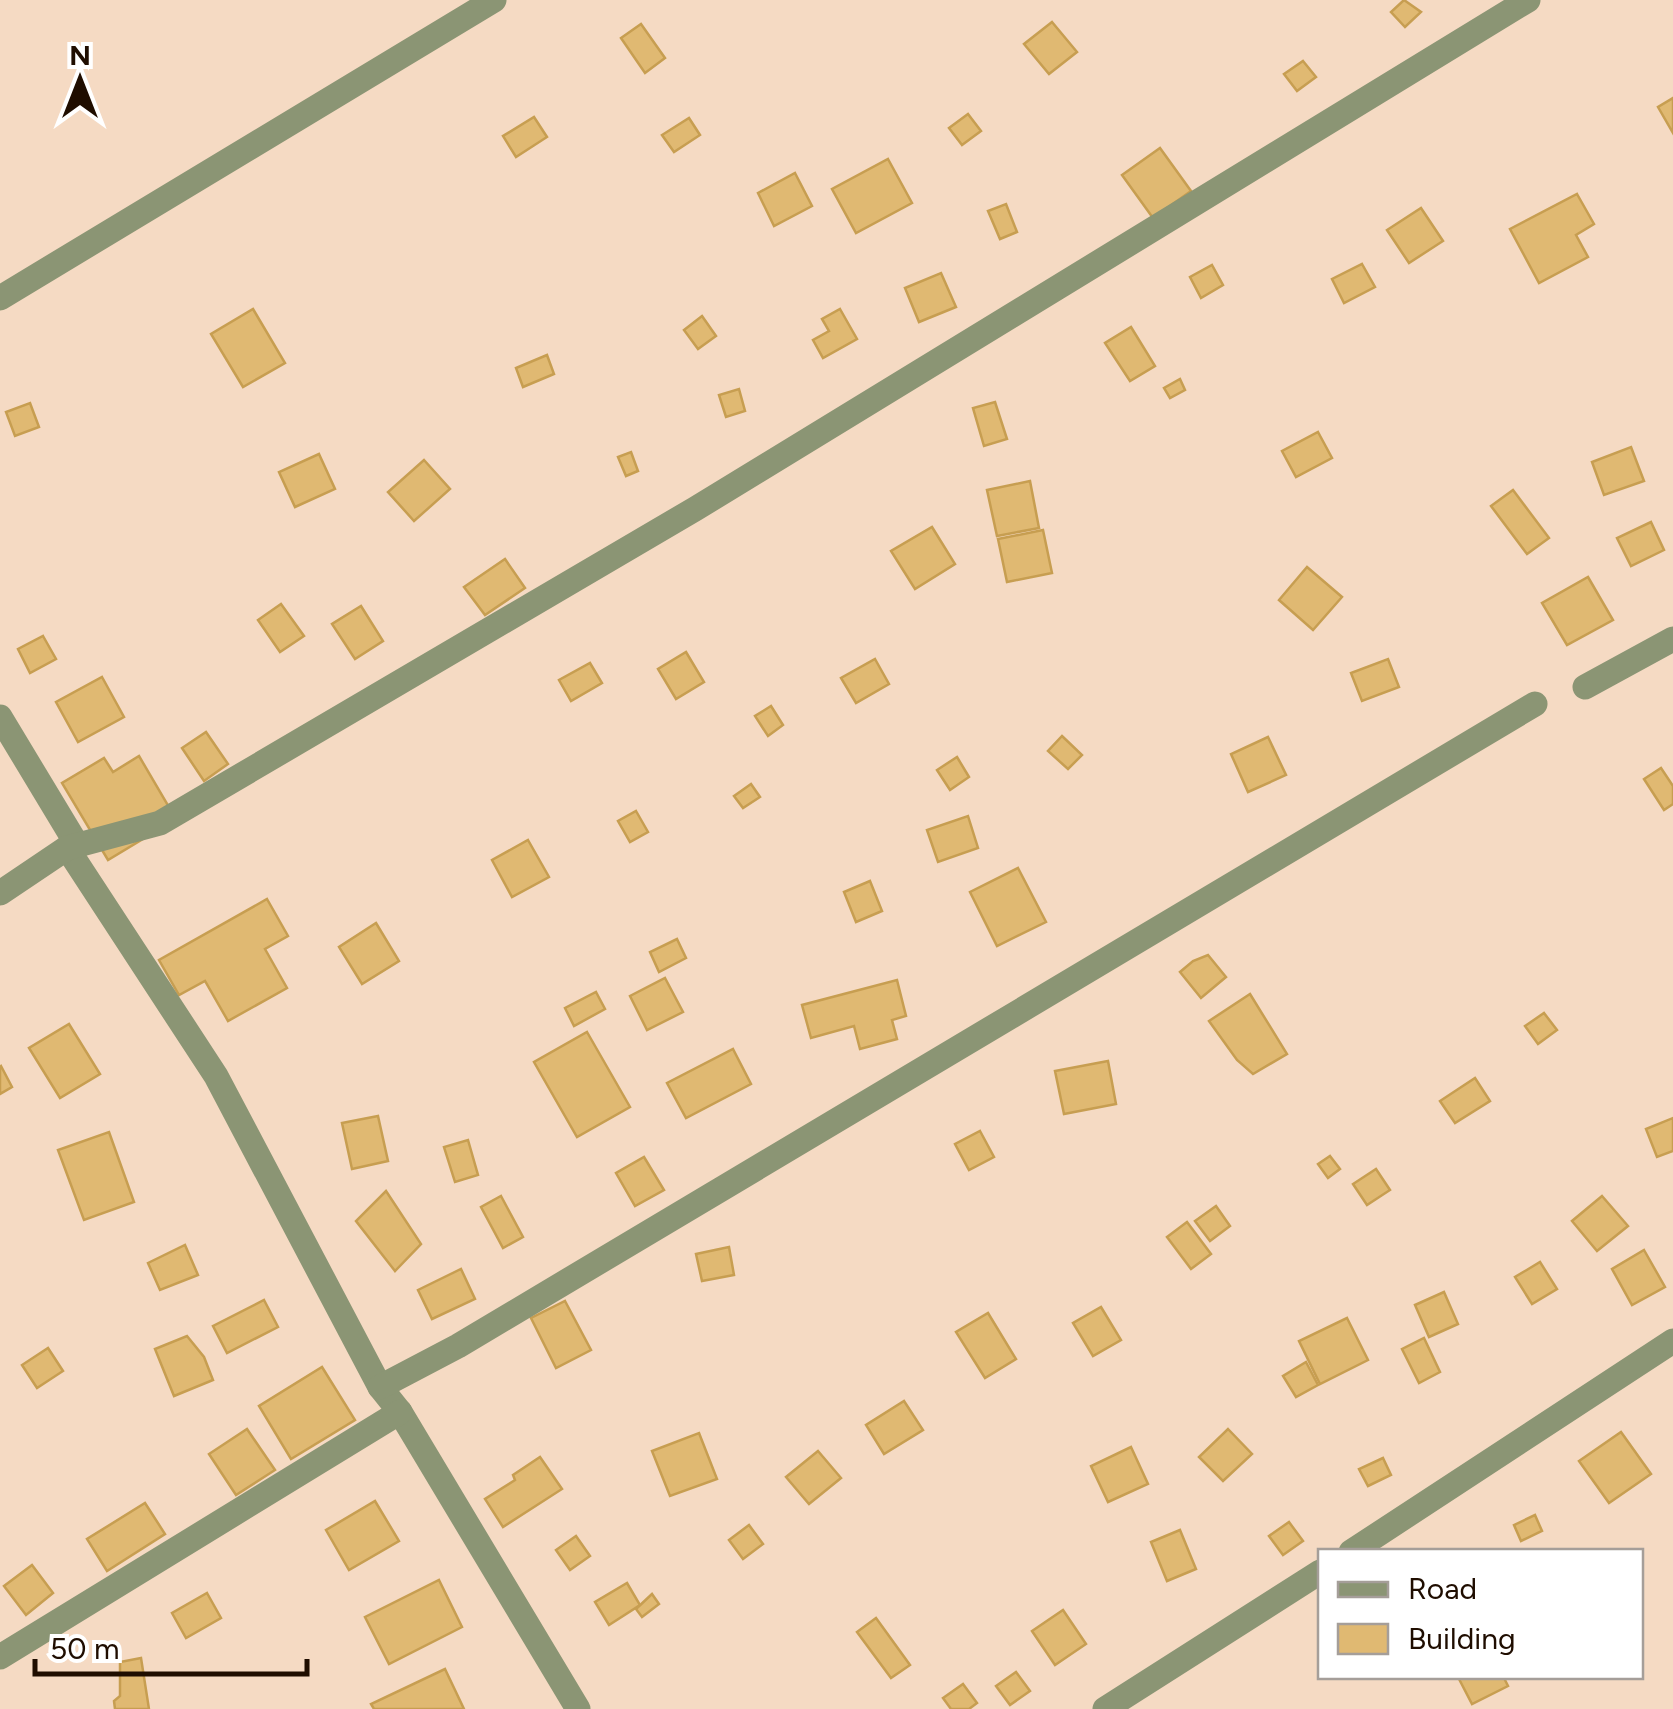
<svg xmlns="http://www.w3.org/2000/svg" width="1673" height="1709" viewBox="0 0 1673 1709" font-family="Figtree,sans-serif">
<rect width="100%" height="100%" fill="#f5dac3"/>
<g fill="#e0b972" stroke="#c79e51" stroke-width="2.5">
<polygon points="1404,0 1421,12 1405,27 1391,12"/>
<polygon points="1052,22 1077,52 1049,74 1024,44"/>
<polygon points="641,24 665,58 645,73 621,38"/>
<polygon points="1303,61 1316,77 1297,91 1284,74"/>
<polygon points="1673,98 1673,133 1658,107"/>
<polygon points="968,114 981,131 962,145 949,128"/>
<polygon points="534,117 547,137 516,157 503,136"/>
<polygon points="689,118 700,135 674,152 662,135"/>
<polygon points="1160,148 1191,191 1153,218 1122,175"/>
<polygon points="888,159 912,203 856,233 832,189"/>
<polygon points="795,173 812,206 774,226 758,193"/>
<polygon points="1577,194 1594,224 1576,235 1588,257 1539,283 1510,229"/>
<polygon points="1006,204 1017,232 1000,239 988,211"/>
<polygon points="1421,208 1443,241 1409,263 1387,230"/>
<polygon points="1362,264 1375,287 1344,303 1332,279"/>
<polygon points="1212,265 1223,285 1201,298 1190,277"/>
<polygon points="941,273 956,307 919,322 905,288"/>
<polygon points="253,309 285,363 243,387 211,334"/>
<polygon points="840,309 857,339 823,358 813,340 829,331 822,319"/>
<polygon points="702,316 716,336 698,349 684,330"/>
<polygon points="1131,327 1155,366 1130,381 1105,343"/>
<polygon points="547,355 554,374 523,387 516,368"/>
<polygon points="1180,379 1185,390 1170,398 1164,388"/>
<polygon points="739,389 745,411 726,417 719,395"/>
<polygon points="995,402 1007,439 984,446 973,408"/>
<polygon points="30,403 39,427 15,436 6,412"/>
<polygon points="1318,432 1332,458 1296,477 1282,451"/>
<polygon points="1631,447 1644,481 1604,495 1592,462"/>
<polygon points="631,452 638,471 626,476 618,457"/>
<polygon points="319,454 335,489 295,507 279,472"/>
<polygon points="424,460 450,489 414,521 388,492"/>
<polygon points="1030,481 1039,528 997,536 987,490"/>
<polygon points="1513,490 1549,538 1527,554 1491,506"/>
<polygon points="1651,522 1664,550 1631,566 1617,538"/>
<polygon points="932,527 955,564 915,589 891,551"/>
<polygon points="1043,530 1052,573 1007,582 998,539"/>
<polygon points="505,559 525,588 485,615 464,587"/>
<polygon points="1307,567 1342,597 1313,630 1279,600"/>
<polygon points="1588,577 1613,620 1567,645 1542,603"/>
<polygon points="281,604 304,636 280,652 258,620"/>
<polygon points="361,606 383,641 355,659 332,624"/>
<polygon points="43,636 56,659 30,673 18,649"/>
<polygon points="686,652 704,682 676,699 658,669"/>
<polygon points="875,659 889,684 856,703 841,678"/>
<polygon points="1388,659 1399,687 1362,701 1351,673"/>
<polygon points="590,663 602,683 571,701 559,680"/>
<polygon points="102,677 124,717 78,742 56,702"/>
<polygon points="771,706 783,725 768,736 755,716"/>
<polygon points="206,732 228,764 204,781 182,748"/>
<polygon points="1062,736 1082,755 1068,769 1048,751"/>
<polygon points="1268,737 1286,775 1248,792 1231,754"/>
<polygon points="139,756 176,819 108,860 62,783 104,758 113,772"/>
<polygon points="957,757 969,777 950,790 937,770"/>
<polygon points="1661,768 1673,786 1673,804 1664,810 1644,779"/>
<polygon points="751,784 760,797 743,808 734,796"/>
<polygon points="636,811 648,832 630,842 618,821"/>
<polygon points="968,816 978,848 938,862 927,830"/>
<polygon points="528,840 549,877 512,897 492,860"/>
<polygon points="1018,868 1046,922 997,946 970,892"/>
<polygon points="870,881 882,911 856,922 844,892"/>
<polygon points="267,899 288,936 265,949 287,988 228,1021 205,981 179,995 159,960"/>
<polygon points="376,923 399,961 362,984 339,947"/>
<polygon points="677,939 686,958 659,972 650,952"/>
<polygon points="1208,955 1226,977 1201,998 1180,972 1193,961"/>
<polygon points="665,978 683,1012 647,1030 630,996"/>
<polygon points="897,980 906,1016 892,1020 897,1039 860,1049 854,1026 811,1038 802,1005"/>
<polygon points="596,992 605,1009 574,1026 565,1008"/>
<polygon points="1250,994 1287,1054 1253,1074 1237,1060 1209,1021"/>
<polygon points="1544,1013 1557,1030 1538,1044 1525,1026"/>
<polygon points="69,1024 100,1074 60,1098 29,1048"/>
<polygon points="587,1032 630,1107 577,1137 534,1062"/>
<polygon points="733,1049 751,1084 686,1118 667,1083"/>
<polygon points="1108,1061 1116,1104 1064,1114 1055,1071"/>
<polygon points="1,1066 12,1087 0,1094 0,1067"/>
<polygon points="1475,1078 1490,1101 1455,1123 1440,1101"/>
<polygon points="378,1116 388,1161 352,1169 342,1123"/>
<polygon points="1673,1118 1673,1151 1657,1157 1646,1129"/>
<polygon points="980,1131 994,1157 969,1170 955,1144"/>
<polygon points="109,1132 134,1202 84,1220 58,1150"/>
<polygon points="468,1140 478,1175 455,1182 444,1147"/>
<polygon points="1330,1156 1340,1169 1328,1178 1318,1164"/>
<polygon points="644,1157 664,1190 635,1206 616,1173"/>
<polygon points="1376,1169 1390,1190 1367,1205 1353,1184"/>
<polygon points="386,1191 421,1244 395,1271 356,1221"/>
<polygon points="501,1196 523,1237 503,1248 481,1207"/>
<polygon points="1602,1196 1628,1226 1597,1251 1572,1221"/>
<polygon points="1216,1206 1230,1226 1210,1241 1195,1221"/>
<polygon points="1187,1222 1211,1254 1191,1269 1167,1237"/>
<polygon points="185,1245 198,1275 160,1290 148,1263"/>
<polygon points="729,1247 734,1275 702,1281 696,1254"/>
<polygon points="1644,1250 1665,1287 1632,1305 1612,1269"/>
<polygon points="1540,1262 1557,1289 1532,1304 1515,1277"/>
<polygon points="461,1269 475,1299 432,1319 418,1290"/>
<polygon points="1444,1292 1458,1324 1429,1337 1415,1305"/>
<polygon points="264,1300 278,1327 227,1353 213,1326"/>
<polygon points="565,1301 591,1350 556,1368 531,1318"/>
<polygon points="1101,1307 1121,1340 1093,1356 1073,1323"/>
<polygon points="988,1313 1016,1359 985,1378 956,1332"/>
<polygon points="1347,1318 1368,1360 1320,1384 1299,1341"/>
<polygon points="187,1336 204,1357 213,1380 174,1396 155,1349"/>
<polygon points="1424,1338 1440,1372 1419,1383 1402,1349"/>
<polygon points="48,1348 63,1371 37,1388 22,1365"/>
<polygon points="1306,1362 1318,1385 1296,1397 1283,1376"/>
<polygon points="322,1367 355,1420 291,1459 259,1406"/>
<polygon points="904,1401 923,1430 884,1454 866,1425"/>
<polygon points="247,1429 275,1470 236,1495 209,1454"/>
<polygon points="1228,1429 1252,1454 1223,1481 1199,1457"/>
<polygon points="1621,1432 1651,1474 1609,1503 1579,1461"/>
<polygon points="699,1433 717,1479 670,1496 652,1451"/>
<polygon points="1131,1447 1148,1484 1108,1502 1091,1466"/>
<polygon points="818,1451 841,1478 809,1504 786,1477"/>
<polygon points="540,1457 562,1489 503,1527 485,1499 515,1480 513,1475"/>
<polygon points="1383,1458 1391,1475 1368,1486 1359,1469"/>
<polygon points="375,1501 399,1541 349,1570 326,1530"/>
<polygon points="145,1503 165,1534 107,1571 87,1539"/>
<polygon points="1535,1515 1542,1531 1521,1541 1514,1525"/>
<polygon points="1289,1522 1303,1541 1283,1555 1269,1536"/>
<polygon points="749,1525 763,1544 743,1559 729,1540"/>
<polygon points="1180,1530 1196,1569 1167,1581 1151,1542"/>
<polygon points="576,1536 590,1556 570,1570 556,1550"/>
<polygon points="32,1565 53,1593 26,1615 4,1586"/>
<polygon points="439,1580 462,1627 389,1664 365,1617"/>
<polygon points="627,1583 640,1605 609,1625 595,1602"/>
<polygon points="207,1593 221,1618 186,1638 172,1613"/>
<polygon points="652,1594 659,1604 642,1617 636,1609"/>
<polygon points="1063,1610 1086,1644 1055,1665 1032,1631"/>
<polygon points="876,1618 910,1665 891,1678 857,1632"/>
<polygon points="141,1658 149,1709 115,1709 114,1701 120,1696 120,1662"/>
<polygon points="445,1669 464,1709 374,1709 371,1704"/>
<polygon points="1016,1672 1030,1691 1010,1705 996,1686"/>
<polygon points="1503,1676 1508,1686 1472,1704 1458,1677"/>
<polygon points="963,1684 977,1703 969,1709 951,1709 943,1698"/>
</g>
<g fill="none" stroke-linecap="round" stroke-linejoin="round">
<g stroke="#8b9574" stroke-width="25">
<polyline points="0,298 494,0"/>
<polyline points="1585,687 1673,639"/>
<polyline points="0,717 76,843 67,848 216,1076 380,1387 400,1412 578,1709"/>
<polyline points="0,893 67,848 160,823 695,509 1528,0"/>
<polyline points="380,1387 458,1346 1535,704"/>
<polyline points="1351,1552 1673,1341"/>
<polyline points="0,1657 400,1412"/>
<polyline points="1105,1709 1320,1572"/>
</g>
</g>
<rect x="1318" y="1549" width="325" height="130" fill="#ffffff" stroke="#a59e99" stroke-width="2.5"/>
<rect x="1338" y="1582" width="50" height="15" fill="#8b9574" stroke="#a59e99" stroke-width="2.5"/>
<text x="1408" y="1599" font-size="30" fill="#1f0d00">Road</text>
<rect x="1338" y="1624" width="50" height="30" fill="#e0b972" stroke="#a59e99" stroke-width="2.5"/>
<text x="1408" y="1649" font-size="30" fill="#1f0d00">Building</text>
<g transform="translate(80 80)" stroke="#ffffff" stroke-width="8" paint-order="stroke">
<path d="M0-8L18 38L0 25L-18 38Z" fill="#1f0d00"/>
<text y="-15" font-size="28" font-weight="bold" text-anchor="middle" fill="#1f0d00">N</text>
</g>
<path d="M35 1659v15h272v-15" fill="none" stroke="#1f0d00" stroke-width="5"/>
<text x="50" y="1659" font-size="30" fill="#1f0d00" stroke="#ffffff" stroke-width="8" paint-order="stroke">50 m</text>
</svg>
